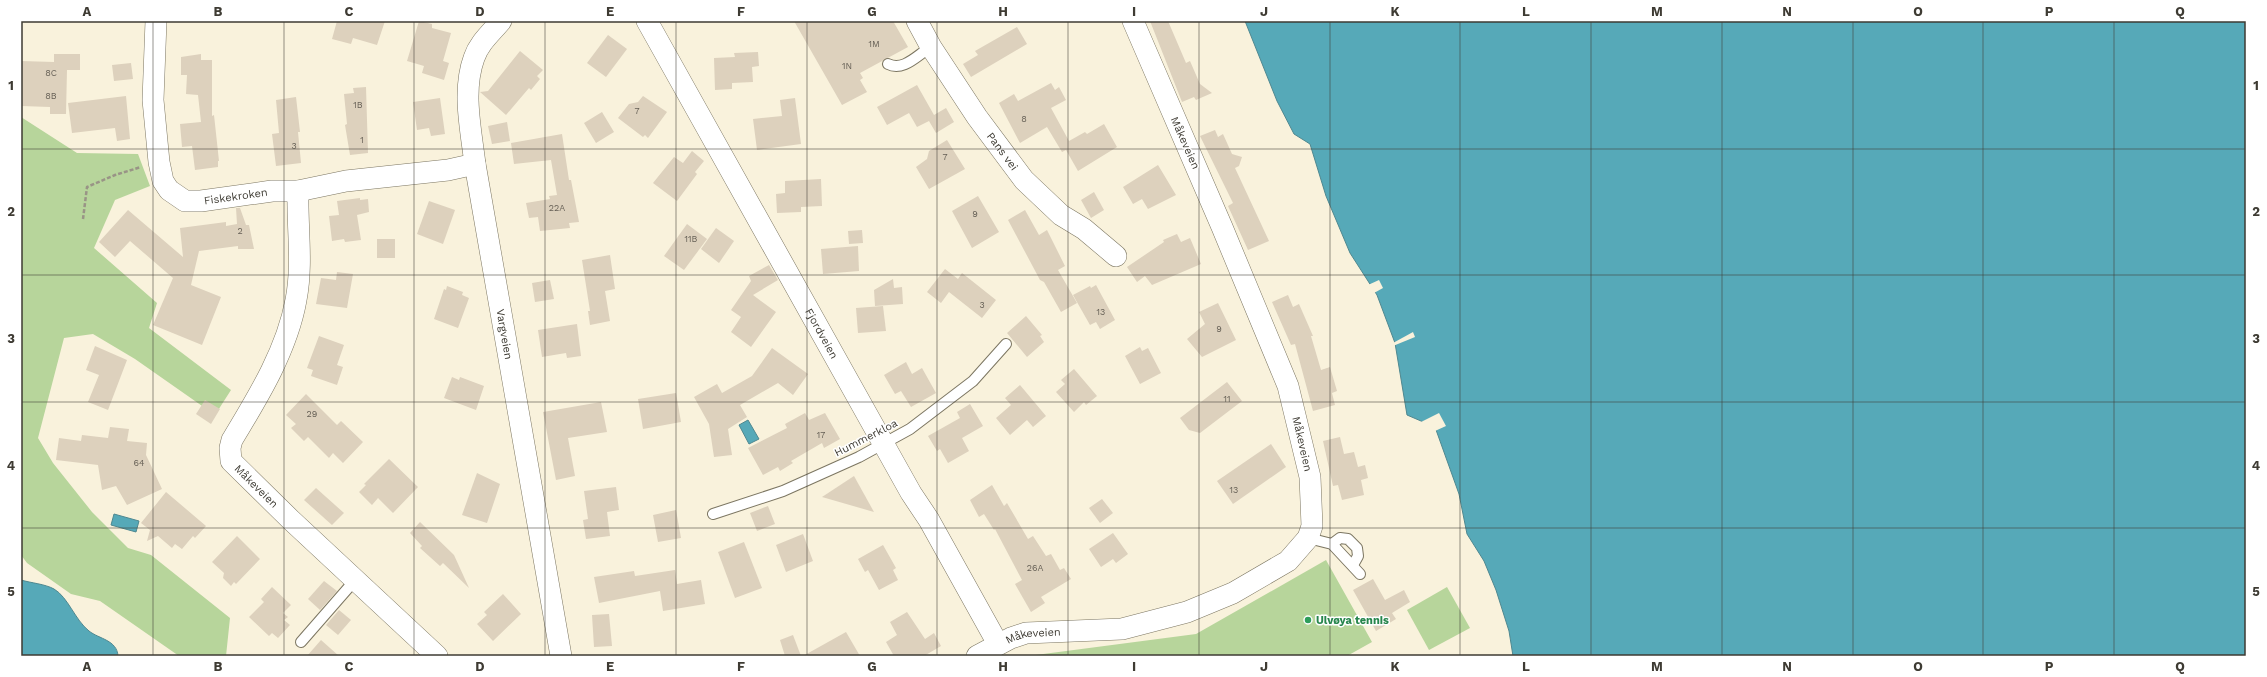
<svg xmlns="http://www.w3.org/2000/svg" width="2267" height="677" viewBox="0 0 2267 677" font-family="'Work Sans',sans-serif">
<rect width="100%" height="100%" fill="#f9f2dc"/>
<g fill="#b7d59b">
<polygon points="21,117 77,153 138,154 150,186 115,200 94,248 157,303 149,328 231,390 215,415 135,359 93,334 64,338 38,438 53,463 92,512 128,548 151,555 230,618 226,656 179,656 100,601 71,594 27,563 21,555"/>
<polygon points="1326,560 1372,642 1347,656 1028,656 1196,634"/>
<polygon points="1447,587 1470,628 1429,650 1407,610"/>
</g>
<g fill="#56a9b8" stroke="#4f8890">
<polygon points="1245,21 2246,21 2246,656 1513,656 1509,631 1496,590 1484,561 1467,534 1459,494 1435,427 1407,415 1395,343 1377,295 1350,253 1326,196 1310,144 1294,134 1277,101"/>
<polygon points="748,420 759,439 749,444 739,425"/>
<polygon points="114,514 139,521 136,532 111,525"/>
<path d="M 21,580 C 31,583 45,584 54,589 C 68,597 75,620 89,631 C 99,639 117,640 118,656 L 21,656 Z"/>
</g>
<g fill="#f9f2dc">
<polygon points="1379,280 1383,288 1374,293 1368,285"/>
<polygon points="1413,332 1415,337 1393,346 1393,343"/>
<polygon points="1439,413 1446,426 1435,431 1421,422"/>
</g>
<g fill="#ddd1bd">
<polygon points="337,21 385,21 377,45 353,38 351,44 332,39"/>
<polygon points="419,21 432,24 432,28 451,33 443,61 449,63 444,80 422,73 424,66 407,61"/>
<polygon points="794,21 893,21 908,47 860,73 863,78 860,80 867,92 842,105"/>
<polygon points="1150,21 1168,21 1186,63 1190,61 1200,84 1212,93 1196,100 1194,97 1182,102"/>
<polygon points="1017,27 1027,44 971,77 963,64 978,55 975,51"/>
<polygon points="608,35 627,49 606,77 587,63"/>
<polygon points="520,51 543,70 537,76 540,79 531,90 529,88 506,115 480,92 488,91"/>
<polygon points="758,52 759,66 752,67 753,82 732,83 732,89 715,90 714,58 735,57 734,53"/>
<polygon points="54,54 80,54 80,70 67,70 66,114 50,114 50,107 21,106 21,61 54,62"/>
<polygon points="201,54 201,60 212,60 212,116 214,115 219,161 218,161 218,167 195,170 192,146 182,147 180,124 201,122 198,95 186,94 187,75 181,75 181,57"/>
<polygon points="131,63 133,79 114,81 112,65"/>
<polygon points="1051,83 1055,90 1059,87 1066,100 1051,108 1069,141 1085,132 1087,134 1104,124 1117,147 1078,171 1066,150 1062,152 1047,127 1020,143 999,103 1014,94 1018,101"/>
<polygon points="917,85 934,115 946,108 954,122 936,133 929,121 917,127 909,113 887,125 877,107"/>
<polygon points="366,87 368,153 350,155 345,125 347,124 344,94 354,93 353,88"/>
<polygon points="126,96 130,139 117,141 115,128 72,133 68,103"/>
<polygon points="643,96 667,112 648,138 645,135 643,137 618,118 629,104 638,102"/>
<polygon points="296,97 300,132 298,132 301,163 276,166 272,134 279,133 276,100"/>
<polygon points="440,98 445,134 431,136 429,128 417,130 413,102"/>
<polygon points="795,98 801,144 757,150 753,119 782,116 780,100"/>
<polygon points="602,112 614,132 596,143 584,123"/>
<polygon points="507,122 510,141 492,144 488,126"/>
<polygon points="1215,130 1218,137 1223,134 1232,154 1242,157 1239,166 1235,168 1269,241 1248,250 1228,206 1233,203 1200,136"/>
<polygon points="562,134 569,180 571,180 579,222 569,223 570,228 540,231 538,217 529,218 526,203 550,199 549,196 557,195 551,160 514,164 511,143"/>
<polygon points="947,140 965,169 929,189 916,167 927,159 929,151"/>
<polygon points="692,151 704,161 695,172 697,174 677,201 653,183 674,157 683,163"/>
<polygon points="1158,165 1176,195 1148,209 1142,199 1133,204 1123,187"/>
<polygon points="821,179 822,206 801,207 801,212 777,213 776,194 785,193 785,181"/>
<polygon points="1094,192 1104,210 1091,218 1081,200"/>
<polygon points="978,196 999,232 972,248 952,211"/>
<polygon points="360,198 360,200 368,199 369,212 357,215 361,240 345,242 344,239 332,241 329,216 339,215 337,201"/>
<polygon points="429,201 455,210 443,244 417,234"/>
<polygon points="236,208 240,208 246,225 249,225 254,249 238,249 238,246 199,251 191,285 221,297 202,345 153,325 173,278 130,241 115,257 99,242 128,210 183,257 180,228 226,222 226,226 237,224"/>
<polygon points="1025,210 1039,235 1047,230 1065,266 1058,270 1077,303 1061,312 1044,282 1040,280 1008,220"/>
<polygon points="687,224 707,239 684,270 664,256"/>
<polygon points="716,228 734,241 719,263 701,249"/>
<polygon points="862,230 863,243 849,244 848,231"/>
<polygon points="1177,234 1181,242 1190,238 1201,264 1152,285 1145,276 1137,282 1127,267 1164,242 1163,240"/>
<rect x="377" y="239" width="18" height="19"/>
<polygon points="858,246 859,271 823,274 821,249"/>
<polygon points="610,255 615,289 605,291 610,321 590,325 588,311 590,311 582,260"/>
<polygon points="769,265 778,280 753,295 776,312 751,347 731,332 741,317 731,310 751,281 749,276"/>
<polygon points="945,269 958,279 962,273 996,300 982,318 949,292 941,303 927,292"/>
<polygon points="337,272 353,274 347,308 316,304 321,278 336,280"/>
<polygon points="893,279 894,288 902,287 903,304 875,306 874,290"/>
<polygon points="550,280 554,299 535,302 532,283"/>
<polygon points="1096,285 1115,320 1100,329 1096,322 1090,325 1073,295 1090,286 1091,288"/>
<polygon points="447,286 463,292 462,295 469,298 458,328 434,319 444,289 446,290"/>
<polygon points="1288,295 1293,307 1299,304 1313,336 1311,336 1321,370 1330,367 1337,391 1332,393 1335,405 1313,411 1295,344 1291,345 1272,302"/>
<polygon points="1218,303 1236,340 1202,357 1187,339 1205,324 1199,312"/>
<polygon points="883,306 886,331 858,333 856,308"/>
<polygon points="1026,316 1042,335 1040,336 1044,342 1027,357 1007,333"/>
<polygon points="577,324 581,356 567,358 566,353 542,357 538,330"/>
<polygon points="319,336 344,345 337,365 343,367 337,385 311,376 313,370 307,368"/>
<polygon points="95,346 127,360 108,410 88,402 99,375 86,370"/>
<polygon points="1140,347 1142,351 1148,348 1161,373 1140,384 1125,356"/>
<polygon points="772,348 808,374 793,395 778,383 740,405 747,417 728,429 732,455 714,457 709,424 694,397 717,384 722,393 752,376"/>
<polygon points="906,362 912,374 922,368 936,393 911,407 901,391 895,394 884,375"/>
<polygon points="1074,369 1097,396 1086,405 1084,402 1074,412 1056,392 1065,384 1061,380"/>
<polygon points="452,377 459,380 460,377 484,386 476,410 444,398"/>
<polygon points="1227,382 1242,401 1200,433 1189,430 1180,418"/>
<polygon points="1020,385 1046,416 1033,427 1027,420 1010,435 996,418 1011,405 1005,398"/>
<polygon points="676,393 681,422 643,429 638,399"/>
<polygon points="306,394 337,425 341,421 363,442 343,463 333,453 329,458 308,437 304,441 291,428 296,424 286,415"/>
<polygon points="205,400 220,409 211,424 196,414"/>
<polygon points="601,402 607,432 568,438 575,476 556,480 543,412"/>
<polygon points="970,404 983,426 962,438 969,451 948,463 940,449 937,451 928,436 960,418 957,412"/>
<polygon points="805,413 809,420 825,413 840,439 824,448 822,443 791,461 793,463 780,471 778,467 763,475 748,448 787,428 785,424"/>
<polygon points="110,427 129,429 127,441 147,443 146,455 162,489 127,505 116,486 102,490 98,465 56,460 59,438 81,441 82,435 108,438"/>
<polygon points="1340,437 1344,454 1354,452 1358,467 1365,465 1368,478 1361,480 1364,495 1342,500 1338,485 1333,486 1323,441"/>
<polygon points="1271,444 1286,467 1233,504 1217,481"/>
<polygon points="389,459 418,487 393,513 378,498 372,505 359,492 366,485 364,484"/>
<polygon points="477,473 500,484 487,523 462,515"/>
<polygon points="854,476 874,512 822,497"/>
<polygon points="992,485 1004,506 1007,503 1028,539 1033,536 1046,556 1051,554 1060,570 1064,568 1071,579 1041,597 1045,603 1031,612 1015,584 1022,580 995,529 994,530 984,514 979,517 970,500"/>
<polygon points="616,487 619,510 607,512 610,536 586,539 583,520 588,519 584,491"/>
<polygon points="316,488 344,513 332,525 304,500"/>
<polygon points="166,492 206,526 195,538 193,536 182,549 175,544 172,548 158,536 147,541 150,530 141,523"/>
<polygon points="1102,499 1113,513 1100,523 1089,508"/>
<polygon points="768,506 775,524 757,531 750,513"/>
<polygon points="676,510 681,538 658,542 653,515"/>
<polygon points="420,522 454,555 469,588 443,563 440,566 420,548 422,546 410,533"/>
<polygon points="1113,533 1128,554 1116,563 1113,559 1101,567 1089,549"/>
<polygon points="803,534 813,561 786,572 776,545"/>
<polygon points="237,536 260,559 236,584 234,582 231,586 223,578 224,573 212,562"/>
<polygon points="744,542 762,588 735,598 718,552"/>
<polygon points="883,545 896,568 893,570 898,580 879,590 868,570 865,572 858,559"/>
<polygon points="675,570 677,584 701,580 705,604 663,611 660,591 599,603 594,577 634,571 635,576"/>
<polygon points="1373,579 1385,600 1404,590 1410,602 1392,613 1396,619 1376,631 1353,590"/>
<polygon points="324,581 337,591 320,610 308,599"/>
<polygon points="272,587 291,605 283,613 288,617 284,620 290,625 278,638 272,633 269,636 249,617 264,602 261,599"/>
<polygon points="503,594 521,614 493,641 477,624 487,615 484,612"/>
<polygon points="339,610 351,620 338,635 326,625"/>
<polygon points="907,612 925,639 934,633 941,646 924,656 894,656 886,642 897,635 890,622"/>
<polygon points="609,614 612,646 594,647 592,615"/>
<polygon points="846,632 860,656 803,656"/>
<polygon points="793,635 801,656 785,656 780,640"/>
<polygon points="321,640 339,656 307,656"/>
</g>
<g fill="none" stroke-linecap="round" stroke-linejoin="round">
<g stroke="#7c7662" stroke-width="12">
<g id="lane">
<path d="M 888,64 C 904,72 918,54 931,47"/>
<polyline points="713,514 783,491 859,457 910,429 973,381 1006,344"/>
<polyline points="1308,538 1332,544 1360,574"/>
<polyline points="1332,544 1340,538 1348,539 1357,548 1358,556 1353,565"/>
<polyline points="301,642 356,579"/>
</g>
</g>
<g stroke="#7c7662" stroke-width="22">
<g id="street">
<path id="s1" d="M 156,21 L 153,100 L 159,162 L 163,181 L 169,190 L 185,201 L 201,201 L 272,191 L 298,191 L 346,181 L 448,170 L 475,164"/>
<path id="s2" d="M 501,21 C 491,33 479,43 474,58 C 462,91 471,130 475,164 L 561,656"/>
<path id="s3" d="M 647,21 L 911,493 L 929,520 L 998,644"/>
<path id="s4" d="M 917,21 L 931,47 L 977,117 L 1024,180 L 1061,215 L 1084,229 L 1116,256"/>
<path id="s5" d="M 298,191 C 297,227 303,264 296,300 C 287,350 258,397 232,440 L 230,448 L 231,461 L 291,520 L 437,656"/>
<path id="s6" d="M 977,656 L 1011,638 L 1026,633 L 1122,629 L 1187,612 L 1233,593 L 1288,561 L 1308,538 L 1312,526 L 1310,477 L 1288,386 L 1222,227 L 1133,21"/>
</g>
</g>
<polyline stroke="#999486" stroke-width="2.5" stroke-dasharray="4 2" stroke-linecap="butt" points="83,219 87,187 115,175 141,167"/>
<use href="#lane" stroke="#fff" stroke-width="10"/>
<use href="#street" stroke="#fff" stroke-width="21"/>
</g>
<path fill="none" stroke="#3e3b33" stroke-width="1" stroke-opacity="0.55" d="M 153,21 L 153,656M 284,21 L 284,656M 414,21 L 414,656M 545,21 L 545,656M 676,21 L 676,656M 807,21 L 807,656M 937,21 L 937,656M 1068,21 L 1068,656M 1199,21 L 1199,656M 1330,21 L 1330,656M 1460,21 L 1460,656M 1591,21 L 1591,656M 1722,21 L 1722,656M 1853,21 L 1853,656M 1983,21 L 1983,656M 2114,21 L 2114,656M 21,149 L 2246,149M 21,275 L 2246,275M 21,402 L 2246,402M 21,528 L 2246,528"/>
<circle fill="#2e9e5b" stroke="#fff" stroke-width="1.5" cx="1308" cy="620" r="4"/>
<g text-anchor="middle" dominant-baseline="central" stroke-width="3" stroke-linejoin="round" paint-order="stroke">
<g font-size="9" fill="#666056">
<text x="874" y="44">1M</text>
<text x="847" y="66">1N</text>
<text x="51" y="73">8C</text>
<text x="51" y="96">8B</text>
<text x="358" y="105">1B</text>
<text x="637" y="111">7</text>
<text x="1024" y="119">8</text>
<text x="362" y="140">1</text>
<text x="294" y="146">3</text>
<text x="945" y="157">7</text>
<text x="557" y="208">22A</text>
<text x="975" y="214">9</text>
<text x="240" y="231">2</text>
<text x="691" y="239">11B</text>
<text x="982" y="305">3</text>
<text x="1101" y="312">13</text>
<text x="1219" y="329">9</text>
<text x="1227" y="399">11</text>
<text x="312" y="414">29</text>
<text x="821" y="435">17</text>
<text x="139" y="463">64</text>
<text x="1234" y="490">13</text>
<text x="1035" y="568">26A</text>
</g>
<g font-size="11" fill="#3e3b33" stroke="#fff">
<text transform="translate(1185 143) rotate(66)">Måkeveien</text>
<text stroke="none"><textPath href="#s4" startOffset="156">Pans vei</textPath></text>
<text stroke="none"><textPath href="#s1" startOffset="242">Fiskekroken</textPath></text>
<text stroke="none"><textPath href="#s3" startOffset="358">Fjordveien</textPath></text>
<text stroke="none"><textPath href="#s2" startOffset="326">Vargveien</textPath></text>
<text transform="translate(866 438) rotate(-27)">Hummerkloa</text>
<text transform="translate(1302 444) rotate(77)">Måkeveien</text>
<text stroke="none"><textPath href="#s5" startOffset="321">Måkeveien</textPath></text>
<text stroke="none"><textPath href="#s6" startOffset="61">Måkeveien</textPath></text>
</g>
<g font-size="11" font-weight="bold" fill="#27864d" stroke="#fff" text-anchor="start">
<text x="1316" y="620">Ulvøya tennis</text>
</g>
</g>
<rect width="2267" height="677" fill="none" stroke="#ffffff" stroke-width="44"/>
<rect x="22" y="22" width="2223" height="633" fill="none" stroke="#3e3b33" stroke-width="1.5"/>
<g font-size="13" text-anchor="middle" font-weight="bold" fill="#3e3b33">
<text x="87" y="16">A</text>
<text x="218" y="16">B</text>
<text x="349" y="16">C</text>
<text x="480" y="16">D</text>
<text x="610" y="16">E</text>
<text x="741" y="16">F</text>
<text x="872" y="16">G</text>
<text x="1003" y="16">H</text>
<text x="1134" y="16">I</text>
<text x="1264" y="16">J</text>
<text x="1395" y="16">K</text>
<text x="1526" y="16">L</text>
<text x="1657" y="16">M</text>
<text x="1787" y="16">N</text>
<text x="1918" y="16">O</text>
<text x="2049" y="16">P</text>
<text x="2180" y="16">Q</text>
<text x="11" y="90">1</text>
<text x="2256" y="90">1</text>
<text x="11" y="216">2</text>
<text x="2256" y="216">2</text>
<text x="11" y="343">3</text>
<text x="2256" y="343">3</text>
<text x="11" y="470">4</text>
<text x="2256" y="470">4</text>
<text x="11" y="596">5</text>
<text x="2256" y="596">5</text>
<text x="87" y="671">A</text>
<text x="218" y="671">B</text>
<text x="349" y="671">C</text>
<text x="480" y="671">D</text>
<text x="610" y="671">E</text>
<text x="741" y="671">F</text>
<text x="872" y="671">G</text>
<text x="1003" y="671">H</text>
<text x="1134" y="671">I</text>
<text x="1264" y="671">J</text>
<text x="1395" y="671">K</text>
<text x="1526" y="671">L</text>
<text x="1657" y="671">M</text>
<text x="1787" y="671">N</text>
<text x="1918" y="671">O</text>
<text x="2049" y="671">P</text>
<text x="2180" y="671">Q</text>
</g>
</svg>
